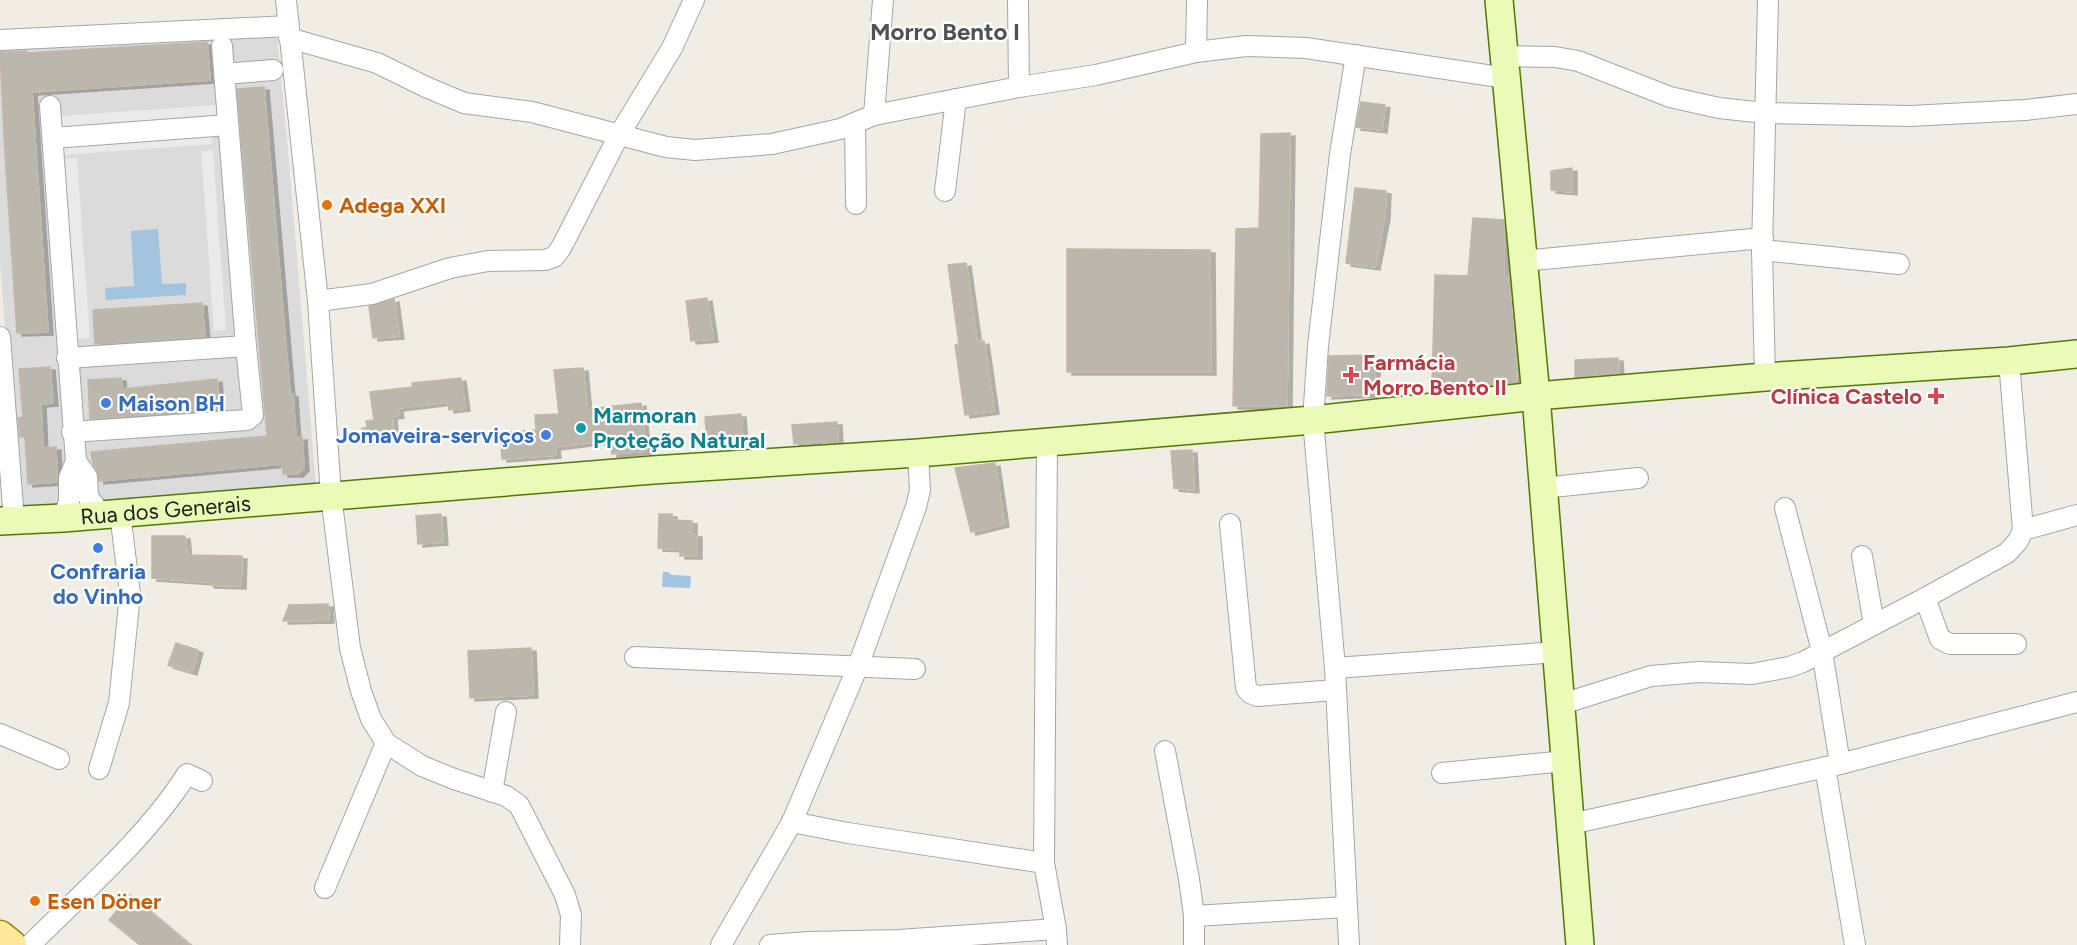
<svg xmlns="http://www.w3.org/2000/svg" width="2077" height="945" viewBox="0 0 2077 945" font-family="Figtree,sans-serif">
<defs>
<filter id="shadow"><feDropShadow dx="5" dy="3" stdDeviation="0" flood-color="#0004"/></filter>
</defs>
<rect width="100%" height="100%" fill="#f0eee4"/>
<polygon fill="#dcdbdb" points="277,36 288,150 316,485 18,510 0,260 0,49"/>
<g fill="#eaeaea">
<polygon points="218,105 219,119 61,129 60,116"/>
<polygon points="211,133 212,144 63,155 62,145"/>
<polygon points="213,150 226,330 214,331 201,151"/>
<polygon points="77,158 90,338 77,339 64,159"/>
</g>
<g fill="#a3c4de">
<polygon points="158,229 162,284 186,283 186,295 106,300 105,288 134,286 131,231"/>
<polygon points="663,572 668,572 672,575 691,576 690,588 662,587"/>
</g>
<g fill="#bcb7ad" stroke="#c2b8a6" stroke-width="1.5" filter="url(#shadow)">
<polygon points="207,42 210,80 32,92 48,332 17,333 5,154 0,52 27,51 27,53"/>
<polygon points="264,87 290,394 293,394 296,438 302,437 304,468 298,474 283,474 282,464 99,481 97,471 93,464 91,452 267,436 237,89"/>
<polygon points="1361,102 1385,105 1382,130 1356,127"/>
<polygon points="1290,133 1287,406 1233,406 1236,229 1259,228 1261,134"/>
<polygon points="1572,168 1572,192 1551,190 1551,171"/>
<polygon points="1355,188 1386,191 1385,216 1375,267 1346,263"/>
<polygon points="1473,218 1504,220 1504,277 1509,277 1517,379 1515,382 1467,388 1432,387 1435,275 1468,276"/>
<polygon points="1067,249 1210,250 1211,372 1067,372"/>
<polygon points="966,263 977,342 984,341 994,411 965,415 955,345 959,344 948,265"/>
<polygon points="707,298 713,339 691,341 686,301"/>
<polygon points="394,299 399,336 373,338 369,306"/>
<polygon points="202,303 205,337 95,344 93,310"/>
<polygon points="1376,355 1374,394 1327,396 1329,356"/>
<polygon points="1618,358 1619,373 1575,377 1575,360"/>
<polygon points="50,367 53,403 41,404 43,448 56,447 57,482 28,484 25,437 20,437 18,418 23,417 19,369"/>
<polygon points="583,368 587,409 641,403 646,451 612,454 610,440 555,447 556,455 502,459 500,433 536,430 535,415 559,414 554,370"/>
<polygon points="121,378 122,389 217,379 220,409 90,419 88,380"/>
<polygon points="461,378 465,408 449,410 448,402 398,408 399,415 392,416 394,439 364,442 362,428 367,428 366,421 374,420 370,392 413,387 412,383"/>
<polygon points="741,414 743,440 707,443 705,417"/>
<polygon points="837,422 838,442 822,443 822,441 794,444 792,425"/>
<polygon points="1192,450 1194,490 1174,488 1171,451"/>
<polygon points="995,463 1004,524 971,532 955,468"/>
<polygon points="441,514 443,542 418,544 416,516"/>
<polygon points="659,514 672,514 672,520 692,521 692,534 697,534 697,556 680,556 680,549 658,548"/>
<polygon points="152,536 185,536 187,555 242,556 241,586 209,585 209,582 152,578"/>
<polygon points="328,604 329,620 283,621 289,605"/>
<polygon points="176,643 198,650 192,672 168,665"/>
<polygon points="531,648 533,695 470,698 468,651"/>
<polygon points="130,895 190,945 140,945 109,920"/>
</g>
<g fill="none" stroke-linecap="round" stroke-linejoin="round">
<g stroke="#a5a5a5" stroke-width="22">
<g id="street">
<polyline points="286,0 318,301 331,495 350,648 361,691 371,719 386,743 422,766 454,779 506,796 519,805 565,895 571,915 570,945"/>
<polyline points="1018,0 1019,87"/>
<polyline points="289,38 377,63 426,87 464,103 532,112 666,147 695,150 772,144 840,129 874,115 1019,87 1096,75 1196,52 1246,46 1306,48 1506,78"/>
<polyline points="0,40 289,26"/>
<polyline points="1196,52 1197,0"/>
<polyline points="1504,56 1555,57 1578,61 1670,97 1719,108 1765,113 1910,116 2025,110 2077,104"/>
<polyline points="224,74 273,70"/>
<polyline points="50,106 76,461 69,478 69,502 63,518"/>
<polyline points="874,115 883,0"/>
<polyline points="855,123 856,204"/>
<polyline points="53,138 228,125"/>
<polyline points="945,191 956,99"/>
<polyline points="1762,250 1899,264"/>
<polyline points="1523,261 1763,238"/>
<polyline points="318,301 372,294 450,268 488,261 545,260 554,257 561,248 619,135 672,48 694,0"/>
<polyline points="0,337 14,521"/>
<polyline points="67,358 246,346"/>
<polyline points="1765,377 1762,250 1768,0"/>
<polyline points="72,432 247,420 253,415 246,346 222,46"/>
<polyline points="1047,442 1044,863 1056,929 1057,945"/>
<polyline points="76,461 87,477 88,497 101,514"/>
<polyline points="1543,488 1638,478"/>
<polyline points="1785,508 1822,651 1840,764"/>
<polyline points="1230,524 1246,688 1250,693 1257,696 1336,690"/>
<polyline points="2023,530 2077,515"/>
<polyline points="1862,556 1874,624"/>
<polyline points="1925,598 1940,639 1950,644 2016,644"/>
<polyline points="635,657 915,669"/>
<polyline points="1335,668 1557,652"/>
<polyline points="1562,704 1651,676 1699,672 1752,674 1789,667 1803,662 1925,598 2007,553 2018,541 2023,530 2009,361"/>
<polyline points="0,734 59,759"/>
<polyline points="1165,751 1189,879 1194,916 1194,945"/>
<polyline points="1825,767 1855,945"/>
<polyline points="99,769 119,703 130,594 120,513"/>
<polyline points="1442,773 1566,761"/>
<polyline points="492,792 506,712"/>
<polyline points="792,822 848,833 1044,863"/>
<polyline points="1571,824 1840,764 2077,702"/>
<polyline points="325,888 386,743"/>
<polyline points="1194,916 1346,907"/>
<path d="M 30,945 C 83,892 147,837 187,774 L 202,781"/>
<polyline points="721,945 792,822 858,666 916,507 920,490 918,453"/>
<polyline points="770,945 808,942 899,940 1056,929"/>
<polyline points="1349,945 1335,668 1313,420 1318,346 1340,154 1356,55"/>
</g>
</g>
<g stroke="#527902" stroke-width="30">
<g id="secondary">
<polyline points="1499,0 1536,396 1580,945"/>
<path id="s1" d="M 0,521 L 63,518 L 653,470 L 918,453 L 1313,420 L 1536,396 L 1765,377 L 2009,361 L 2077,354"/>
</g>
</g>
<g stroke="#998700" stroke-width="33">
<polyline id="primary" points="0,936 11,945"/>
</g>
<use href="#street" stroke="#fff" stroke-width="20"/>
<use href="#secondary" stroke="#e9fbb7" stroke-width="27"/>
<use href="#primary" stroke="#fee99b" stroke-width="30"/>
</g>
<g fill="#e8710a" stroke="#fff" stroke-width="2">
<circle cx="327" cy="205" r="6"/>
<circle cx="35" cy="901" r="6"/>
</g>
<g fill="#e0444e" stroke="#fff" stroke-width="2">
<path d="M1348 366h6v6h6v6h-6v6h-6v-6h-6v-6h6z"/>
<path d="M1933 387h6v6h6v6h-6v6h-6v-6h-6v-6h6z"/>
</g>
<g fill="#3f7fe0" stroke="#fff" stroke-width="2">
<circle cx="106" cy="403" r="6"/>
<circle cx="546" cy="435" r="6"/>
<circle cx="98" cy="548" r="6"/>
</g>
<circle fill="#0f9aa8" stroke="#fff" stroke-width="2" cx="581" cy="428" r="6"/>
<g text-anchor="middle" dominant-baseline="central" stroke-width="4.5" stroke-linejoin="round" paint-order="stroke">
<g font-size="22" font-weight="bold" fill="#c56008" stroke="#fff" text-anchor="start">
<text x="339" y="205">Adega XXI</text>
<text x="47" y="901">Esen Döner</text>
</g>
<g font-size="22" font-weight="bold" fill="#be3a42" stroke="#fff" text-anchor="start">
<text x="1363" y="362">Farmácia<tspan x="1363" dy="25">Morro Bento II</tspan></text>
<text x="1922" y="396" text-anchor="end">Clínica Castelo</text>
</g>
<g font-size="22" font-weight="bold" fill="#366cbe" stroke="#fff" text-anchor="start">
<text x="118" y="403">Maison BH</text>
<text x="534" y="435" text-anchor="end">Jomaveira-serviços</text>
<text x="98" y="571" text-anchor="middle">Confraria<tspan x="98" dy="25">do Vinho</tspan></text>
</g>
<g font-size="22" font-weight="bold" fill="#0d838f" stroke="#fff" text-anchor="start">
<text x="593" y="415">Marmoran<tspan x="593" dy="25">Proteção Natural</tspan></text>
</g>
<g font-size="22" fill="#1e1e1e" stroke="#fff">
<text stroke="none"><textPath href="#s1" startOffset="166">Rua dos Generais</textPath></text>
</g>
<g font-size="24" font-weight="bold" fill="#515151" stroke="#fff">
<text x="945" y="31">Morro Bento I</text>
</g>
</g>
</svg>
